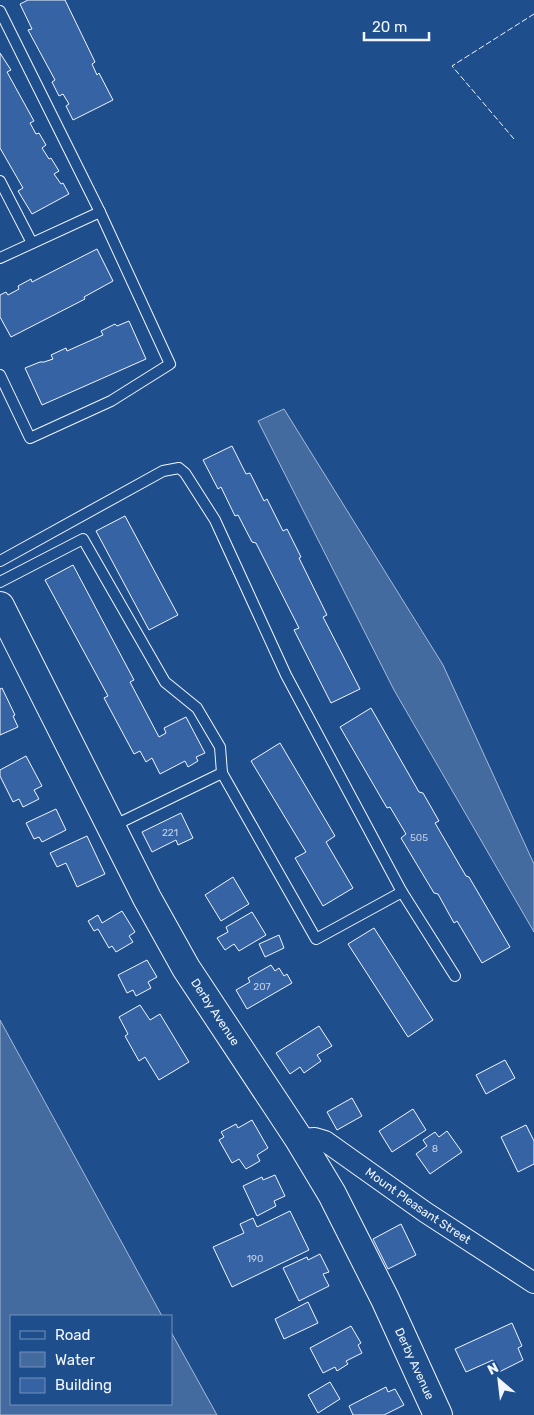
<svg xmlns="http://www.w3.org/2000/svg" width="534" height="1415" viewBox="0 0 534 1415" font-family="Rubik,sans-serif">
<rect width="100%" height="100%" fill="#1f4e8c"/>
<g fill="#446ba0" stroke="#a8bbd7">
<polygon points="284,409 443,665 534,864 534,932 394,690 258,421"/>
<polygon points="0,1020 162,1316 11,1316 11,1404 171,1404 171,1332 217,1415 0,1415"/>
</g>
<g fill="#3563a3" stroke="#f2f6ff">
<polygon points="28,0 65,0 95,62 92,64 97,75 99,73 113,100 73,120 66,106 69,104 63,94 59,96 52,82 55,80 28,30 32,29 20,4"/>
<polygon points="0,53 11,70 7,72 34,121 30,123 36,134 39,133 46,145 42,148 49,159 51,158 59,171 54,174 61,184 63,183 69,194 32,214 18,191 23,188 0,148"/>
<polygon points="97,249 113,281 84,297 85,299 11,337 0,317 0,295 6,292 8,295 19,289 18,286 31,279 32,282"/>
<polygon points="129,321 146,359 42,405 25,368 40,362 44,362 53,359 51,355 66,348 67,351 103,335 101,331 115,324 117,326"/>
<polygon points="232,446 246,474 250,473 264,501 267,499 283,531 287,529 301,557 299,558 327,615 323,617 360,689 331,703 294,630 299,628 256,543 252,542 238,515 235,516 221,487 218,489 203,460"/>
<polygon points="125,516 178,615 149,630 96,531"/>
<polygon points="73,565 134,680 130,682 159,737 166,733 164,728 186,717 205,753 196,757 198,761 188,767 185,761 160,774 152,758 146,762 140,751 134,754 104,698 108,696 45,580"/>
<polygon points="2,688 15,715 13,716 18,727 0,735 0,689"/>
<polygon points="371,708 419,792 423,793 439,821 435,823 466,876 469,877 510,947 482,963 457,921 454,923 438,894 434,893 401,838 406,834 390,807 387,808 340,727"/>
<polygon points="280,743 335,836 326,842 353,888 323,906 295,858 306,852 251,761"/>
<polygon points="26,756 42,786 34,790 39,799 23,807 19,799 13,802 0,776 0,770"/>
<polygon points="56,809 66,830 42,842 39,837 34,839 26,823"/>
<polygon points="181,813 193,838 178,845 176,840 152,852 142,832"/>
<polygon points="87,836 105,874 77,887 66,863 57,867 50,853"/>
<polygon points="233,877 249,904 221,921 205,895"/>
<polygon points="122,911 135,932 129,936 133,942 116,952 112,946 109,948 98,929 94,931 88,921 98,915 102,923"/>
<polygon points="252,912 266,935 239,951 234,944 225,950 217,938 228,932 226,927"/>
<polygon points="374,928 433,1020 408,1037 348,944"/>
<polygon points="279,935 284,948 265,957 259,944"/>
<polygon points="147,960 157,977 148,982 151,988 136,996 133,990 127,993 118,975"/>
<polygon points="271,965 275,971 279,968 284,976 287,974 292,983 247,1009 236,990 250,982 248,978"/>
<polygon points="140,1005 150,1020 160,1014 189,1062 159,1080 145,1057 139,1061 125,1036 128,1034 119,1017"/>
<polygon points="319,1026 332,1046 317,1055 321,1061 304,1073 300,1067 290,1074 276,1053"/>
<polygon points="505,1060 515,1078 486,1094 476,1075"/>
<polygon points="352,1098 362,1116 337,1130 327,1112"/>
<polygon points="413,1109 426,1130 392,1152 379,1131"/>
<polygon points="252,1120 268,1148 257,1155 260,1161 246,1169 239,1159 232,1163 219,1140 224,1137 221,1132 236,1124 238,1128"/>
<polygon points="526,1125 534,1141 534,1164 518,1172 501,1137"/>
<polygon points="447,1131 462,1152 430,1174 416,1154 427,1146 423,1140 435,1132 439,1137"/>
<polygon points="275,1175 285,1196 274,1201 276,1206 257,1216 243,1186 262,1177 263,1180"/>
<polygon points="290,1211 309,1250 232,1287 213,1247 244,1233 240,1224 253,1218 257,1227"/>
<polygon points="401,1224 416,1255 388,1269 373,1239"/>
<polygon points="320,1254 329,1272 323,1274 329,1286 299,1301 283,1268 307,1257 308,1260"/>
<polygon points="308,1302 318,1323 284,1339 275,1319"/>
<polygon points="512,1323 522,1346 518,1348 523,1360 499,1372 493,1360 466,1372 455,1349"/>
<polygon points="351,1326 361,1343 358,1345 362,1353 346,1361 348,1364 337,1371 335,1367 323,1373 310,1348"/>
<polygon points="330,1382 340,1399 318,1413 308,1395"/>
<polygon points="386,1387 388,1392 395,1389 404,1405 384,1415 353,1415 349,1406"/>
</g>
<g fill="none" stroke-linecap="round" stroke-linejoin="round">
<g stroke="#f2f6ff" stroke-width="12">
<g id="service">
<polyline points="0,11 100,212"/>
<polyline points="0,181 32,243"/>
<polyline points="0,258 100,212 170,364 111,401 30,438 0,375"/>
<polyline points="0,561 163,471 179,468 185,473 215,520 286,675 402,892 316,939 222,773"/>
<polyline points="0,582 83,539 165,682 197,708 220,747 222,773 113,826"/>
<polyline points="402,892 455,976"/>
</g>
</g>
<g stroke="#f2f6ff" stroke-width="22">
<g id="minor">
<path id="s1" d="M 299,1139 L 315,1138 L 325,1141 L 425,1212 L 534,1283"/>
</g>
</g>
<g stroke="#f2f6ff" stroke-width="30">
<g id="secondary">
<path id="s2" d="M 0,606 L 147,898 L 186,968 L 299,1139 L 332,1194 L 385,1299 L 438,1415"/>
</g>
</g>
<use href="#service" stroke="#1f4e8c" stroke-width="10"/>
<use href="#minor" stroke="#1f4e8c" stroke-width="20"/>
<use href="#secondary" stroke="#1f4e8c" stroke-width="28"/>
<polyline stroke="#f2f6ff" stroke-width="1" stroke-dasharray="6 2.5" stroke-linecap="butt" points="514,139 452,66 534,14"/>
</g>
<g text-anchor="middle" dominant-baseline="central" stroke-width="4" stroke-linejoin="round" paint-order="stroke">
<g font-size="10" fill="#c3d1e8">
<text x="170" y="833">221</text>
<text x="419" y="838">505</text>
<text x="262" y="987">207</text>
<text x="435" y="1149">8</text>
<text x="255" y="1259">190</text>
</g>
<g font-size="12" fill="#f2f6ff" stroke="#1f4e8c">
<text stroke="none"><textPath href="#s2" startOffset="460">Derby Avenue</textPath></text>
<text stroke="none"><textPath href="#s1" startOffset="140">Mount Pleasant Street</textPath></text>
<text stroke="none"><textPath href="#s2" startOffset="865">Derby Avenue</textPath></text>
</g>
</g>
<rect x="10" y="1315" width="162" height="90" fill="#1f4e8c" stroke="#7391ba"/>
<rect x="20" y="1331" width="25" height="8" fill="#1f4e8c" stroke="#7391ba"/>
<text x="55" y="1340" font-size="15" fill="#f2f6ff">Road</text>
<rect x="20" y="1352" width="25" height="15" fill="#446ba0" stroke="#7391ba"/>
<text x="55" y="1365" font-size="15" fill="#f2f6ff">Water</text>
<rect x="20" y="1378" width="25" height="15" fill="#3563a3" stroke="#7391ba"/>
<text x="55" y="1390" font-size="15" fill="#f2f6ff">Building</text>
<g transform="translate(499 1380) rotate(332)" stroke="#1f4e8c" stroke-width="4" paint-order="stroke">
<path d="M0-4L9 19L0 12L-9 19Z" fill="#f2f6ff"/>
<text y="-8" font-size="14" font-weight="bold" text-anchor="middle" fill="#f2f6ff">N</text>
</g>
<path d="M364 32v8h65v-8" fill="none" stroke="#f2f6ff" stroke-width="2.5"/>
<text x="372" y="32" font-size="15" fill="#f2f6ff" stroke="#1f4e8c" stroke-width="4" paint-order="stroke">20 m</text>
</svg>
